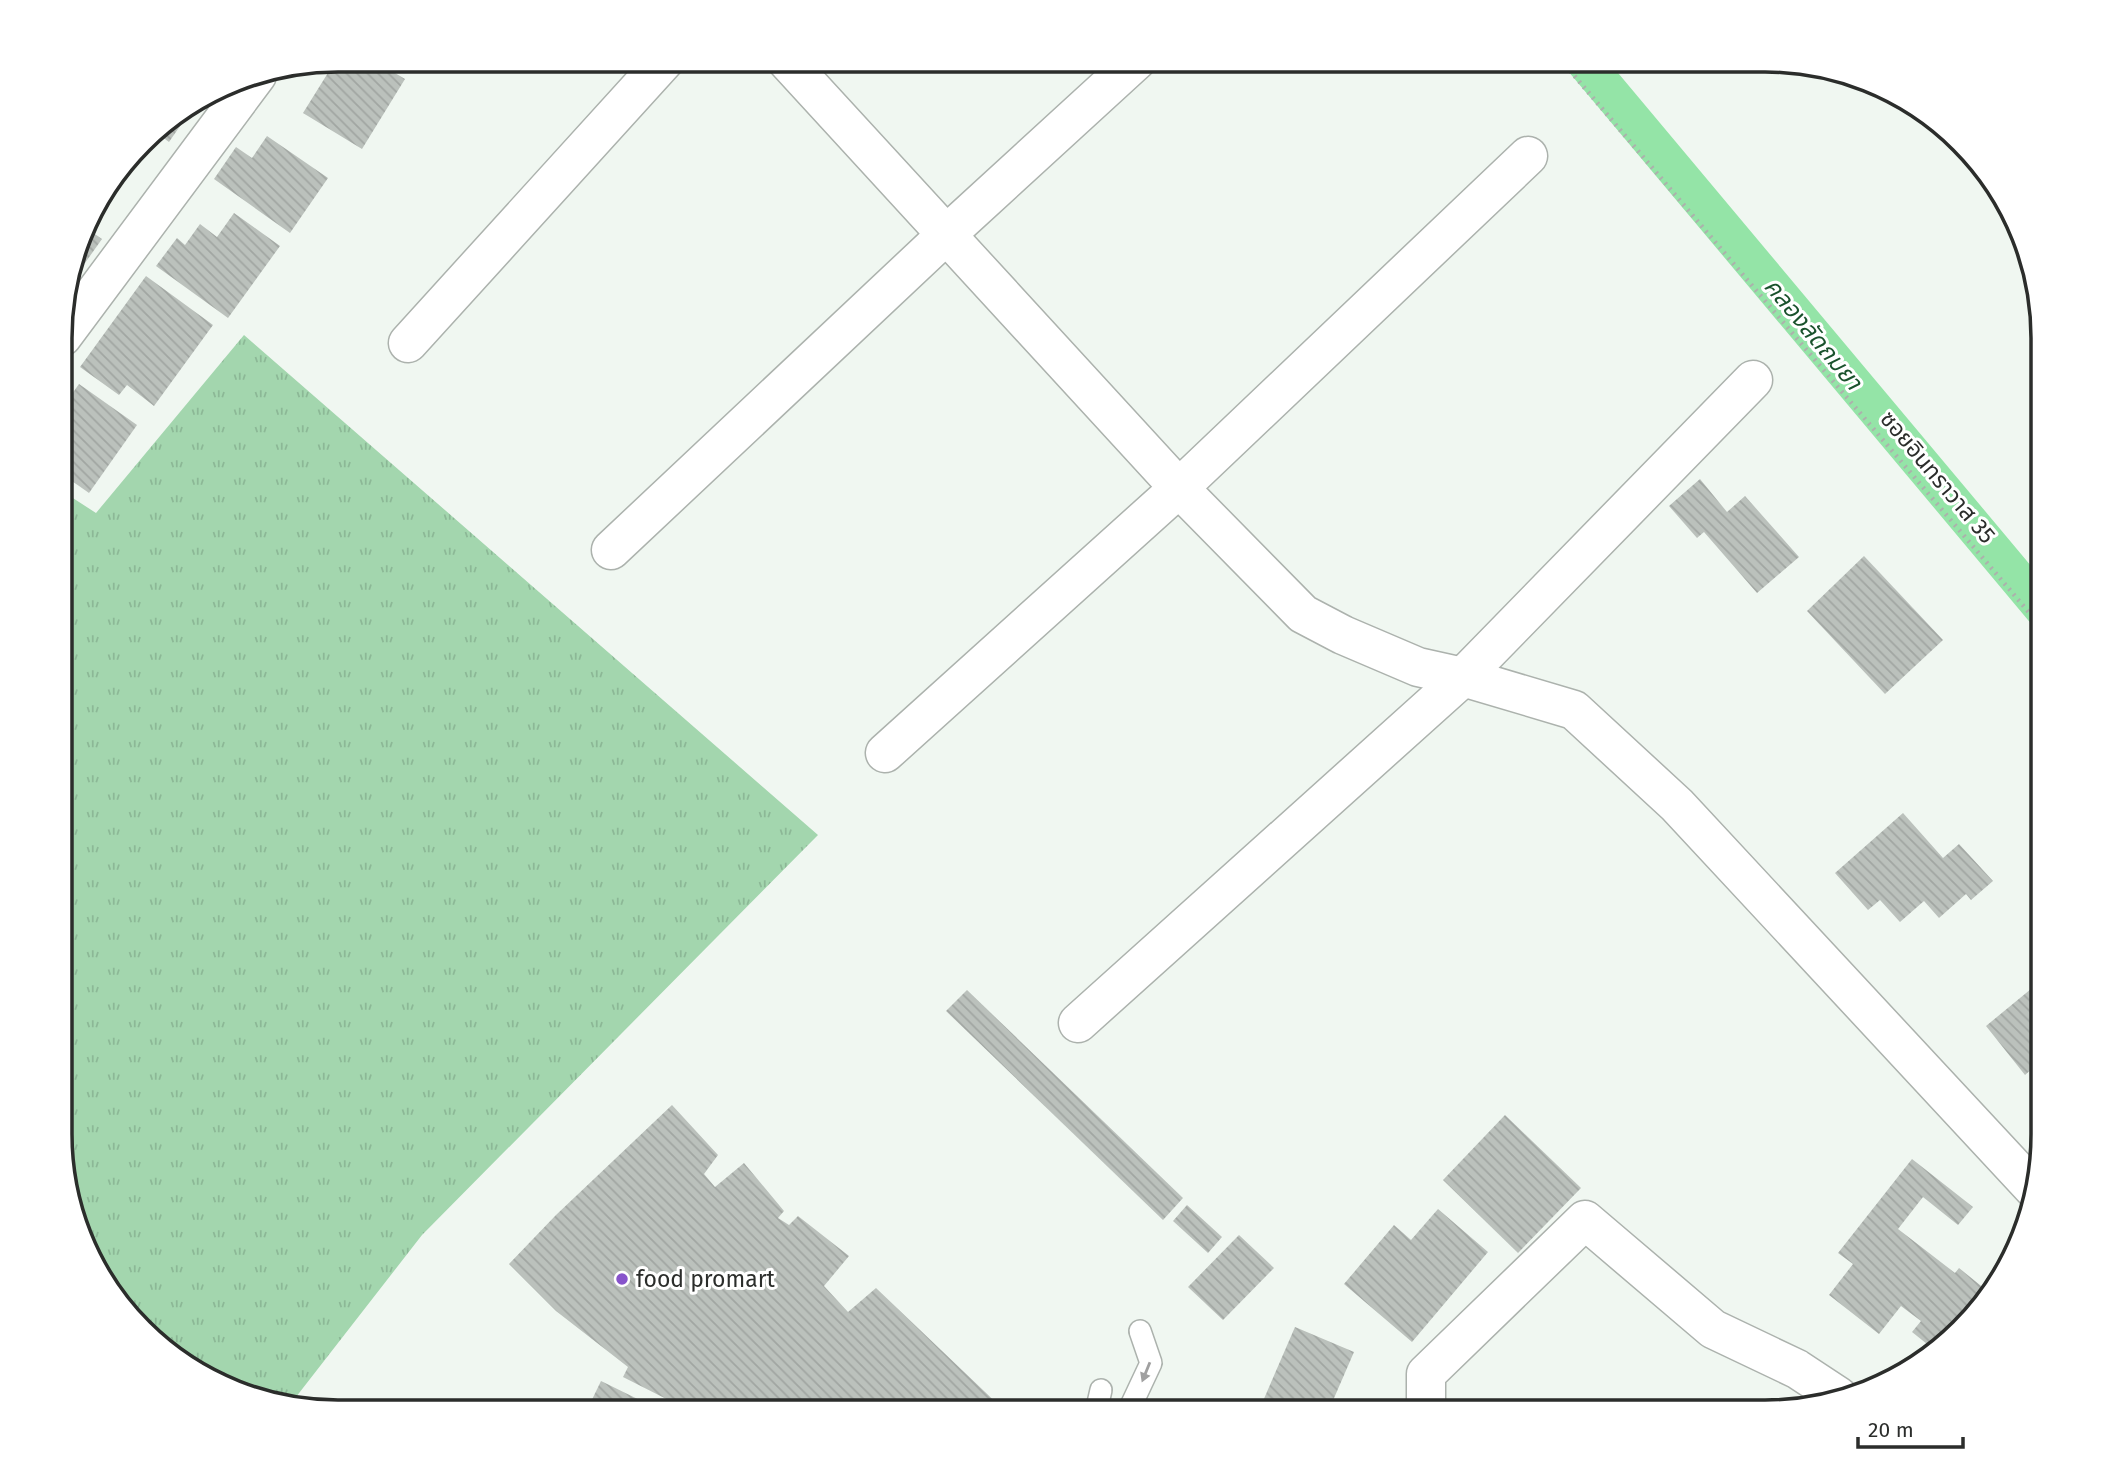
<svg xmlns="http://www.w3.org/2000/svg" width="2103" height="1472" viewBox="0 0 2103 1472" font-family="'Fira Sans','Noto Sans Thai',sans-serif">
<defs>
<pattern id="grass-tufts" width="24" height="20" patternUnits="userSpaceOnUse" patternTransform="scale(1.75)"><rect width="24" height="20" fill="#a3d6ae"/><path d="M3 7l-1-3M5 7V3M7 7l1-3M15 17l-1-3M17 17v-4M19 17l1-3" fill="none" stroke="#8cb896"/></pattern>
<pattern id="building-back-hatch" width="6" height="6" patternUnits="userSpaceOnUse" patternTransform="scale(1.75)"><rect width="6" height="6" fill="#bbc1bc"/><path d="M-1 5l2 2M0 0l6 6M5-1l2 2" fill="none" stroke="#a1a6a2"/></pattern>
</defs>
<rect width="100%" height="100%" fill="#f0f7f1"/>
<polygon fill="url(#grass-tufts)" points="244,335 818,835 422,1235 289,1406 248,1398 169,1355 97,1274 62,1170 62,491 96,513"/>
<g fill="none" stroke-linecap="round" stroke-linejoin="round">
<polyline stroke="#94e4a7" stroke-width="37" points="1583,60 2043,609"/>
</g>
<g fill="url(#building-back-hatch)">
<polygon points="337,60 373,60 405,79 362,149 303,113 331,68 322,63"/>
<polygon points="406,60 427,60 421,69"/>
<polygon points="196,103 169,142 153,130 154,129"/>
<polygon points="267,136 328,178 290,233 214,179 236,147 252,158"/>
<polygon points="114,180 121,185 89,230 102,239 85,263 76,256 88,214"/>
<polygon points="234,213 280,246 228,318 156,266 177,238 185,245 200,224 217,237"/>
<polygon points="146,276 213,325 154,406 127,385 119,395 80,367"/>
<polygon points="79,384 137,425 89,493 62,474 62,408"/>
<polygon points="1700,479 1727,512 1745,496 1799,557 1757,593 1704,532 1697,538 1669,506"/>
<polygon points="1864,556 1943,640 1885,694 1807,611"/>
<polygon points="2043,769 2043,797 2036,788 2041,780 2037,774"/>
<polygon points="1903,813 1943,858 1959,844 1993,881 1971,900 1966,894 1939,918 1924,901 1900,922 1880,900 1868,910 1835,873"/>
<polygon points="2043,979 2043,1081 2033,1068 2025,1075 1986,1026"/>
<polygon points="967,990 1183,1198 1163,1220 946,1011"/>
<polygon points="672,1105 718,1155 704,1174 715,1187 744,1163 784,1211 778,1218 789,1225 798,1216 849,1256 824,1286 848,1312 876,1288 1006,1412 692,1412 623,1377 628,1367 556,1311 509,1264 556,1215"/>
<polygon points="1505,1115 1581,1188 1518,1253 1443,1180"/>
<polygon points="1912,1159 1973,1207 1958,1225 1923,1197 1898,1229 1955,1273 1959,1268 1991,1294 1986,1303 1932,1348 1912,1332 1921,1321 1901,1306 1879,1334 1829,1295 1853,1264 1838,1253"/>
<polygon points="1187,1205 1222,1237 1208,1253 1173,1221"/>
<polygon points="1438,1209 1488,1252 1412,1342 1344,1284 1394,1225 1411,1240"/>
<polygon points="1239,1235 1274,1268 1223,1320 1188,1287"/>
<polygon points="1295,1327 1354,1352 1328,1412 1290,1412 1263,1401"/>
<polygon points="601,1381 664,1412 586,1412"/>
</g>
<g fill="none" stroke-linecap="round" stroke-linejoin="round">
<g stroke="#acb2ad" stroke-width="24">
<g id="lane">
<polyline points="1096,1412 1101,1390"/>
<polyline points="1128,1412 1151,1363 1140,1331"/>
</g>
</g>
<g stroke="#acb2ad" stroke-width="41">
<g id="street">
<polyline points="786,60 1179,488 1303,614 1343,635 1418,667 1463,677 1574,710 1677,805 2035,1190"/>
<polyline points="62,337 257,75"/>
<polyline points="408,343 665,60"/>
<polyline points="611,550 947,234 1137,60"/>
<polyline points="885,753 1179,488 1528,156"/>
<polyline points="1078,1023 1463,677 1753,380"/>
<polyline points="1426,1412 1426,1374 1585,1220 1713,1329 1797,1369 1838,1396"/>
</g>
</g>
<polyline stroke="#acb1ac" stroke-width="4.5" stroke-dasharray="2 5" stroke-linecap="butt" points="1561,60 2043,629"/>
<use href="#lane" stroke="#fff" stroke-width="21"/>
<use href="#street" stroke="#fff" stroke-width="38"/>
</g>
<defs><path id="oneway-solid" d="M-6-.8H1V-3.2L6.5 0L1 3.2V.8H-6Z" transform="scale(1.75)"/></defs>
<use fill="#a0a0a0" href="#oneway-solid" transform="translate(1146 1372) rotate(112)"/>
<circle fill="#8753cb" stroke="#fff" stroke-width="2.5" cx="622" cy="1279" r="7"/>
<g text-anchor="middle" dominant-baseline="central" stroke-width="6" stroke-linejoin="round" paint-order="stroke">
<g font-size="23" fill="#2b2d2b" stroke="#fff">
<text transform="translate(1938 477) rotate(50)">ซอยอินทราวาส 35</text>
</g>
<g font-size="23" fill="#2b2d2b" stroke="#fff" text-anchor="start">
<text x="636" y="1279">food promart</text>
</g>
<g font-size="24" font-style="italic" fill="#19522c" stroke="#fff">
<text transform="translate(1813 334) rotate(50)">คลองลัดถมยา</text>
</g>
</g>
<path d="M0 0H2103V1472H0ZM338 72H1765A266 266 0 0 1 2031 338V1134A266 266 0 0 1 1765 1400H338A266 266 0 0 1 72 1134V338A266 266 0 0 1 338 72Z" fill="#fff" fill-rule="evenodd"/>
<path fill="none" stroke="#2b2d2b" stroke-width="3.5" d="M338 72H1765A266 266 0 0 1 2031 338V1134A266 266 0 0 1 1765 1400H338A266 266 0 0 1 72 1134V338A266 266 0 0 1 338 72Z"/>
<path d="M1858 1437v10h105v-10" fill="none" stroke="#2b2d2b" stroke-width="3.5"/>
<text x="1868" y="1437" font-size="21" fill="#2b2d2b" stroke="#ffffff" stroke-width="5" paint-order="stroke">20 m</text>
</svg>
